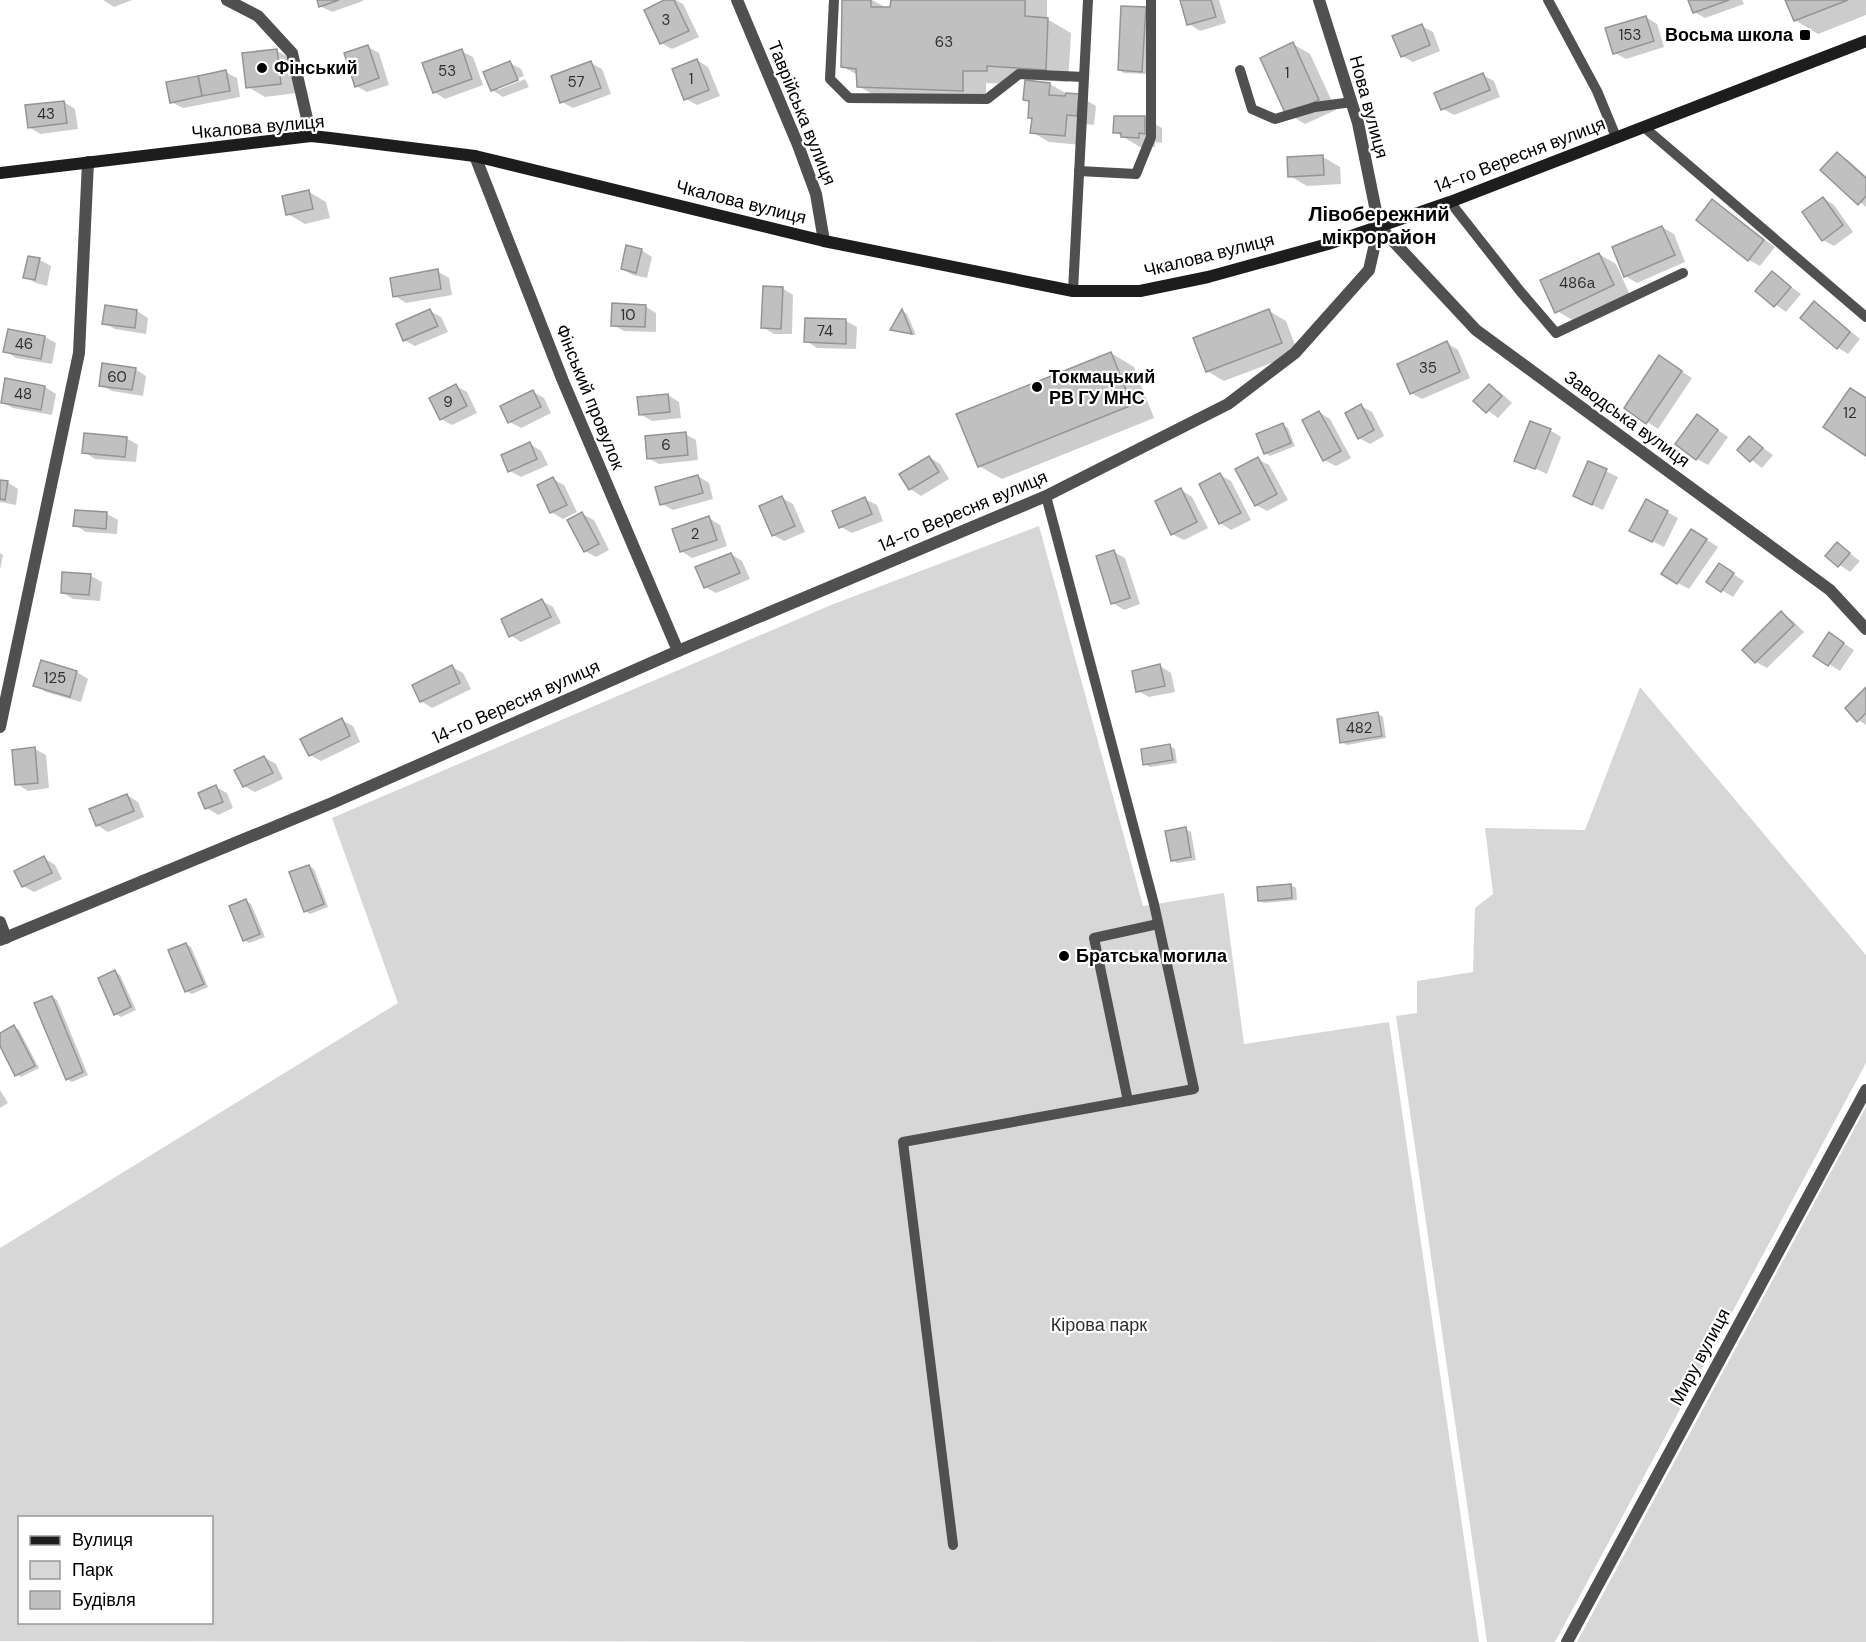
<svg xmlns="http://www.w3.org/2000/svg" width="1866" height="1642" viewBox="0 0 1866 1642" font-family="'DM Sans',sans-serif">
<rect width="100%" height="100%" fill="#fff"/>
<g fill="#d7d7d7" fill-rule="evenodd">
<path d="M 1039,526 L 1143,906 L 1224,893 L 1244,1044 L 1389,1022 L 1479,1642 L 0,1641 L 0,1248 L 398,1003 L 332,818 L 831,605 ZM 20,1518 L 212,1518 L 212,1622 L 20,1622 Z"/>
<polygon points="1640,687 1866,955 1866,1063 1555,1642 1487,1642 1396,1016 1417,1013 1417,981 1473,972 1475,908 1493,894 1485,828 1585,830"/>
<polygon points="1866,1107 1866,1642 1577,1642"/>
</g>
<g fill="#0003">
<polygon points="103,0 132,0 114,7"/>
<polygon points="319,0 363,0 363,1 332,12 320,6"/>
<polygon points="668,0 676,0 683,4 699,37 672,49 661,43"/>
<polygon points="844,0 872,0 887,8 892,8 892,0 1047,0 1047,19 1071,33 1068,82 1036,80 1036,83 1050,84 1067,94 1079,96 1096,106 1094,125 1084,124 1082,145 1049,142 1032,132 1033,120 1029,117 1030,103 1025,99 1026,79 1010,78 1010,84 986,83 986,103 881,99 858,86 858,75 843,67"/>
<polygon points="1182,0 1219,0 1226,23 1200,31 1189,24"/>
<polygon points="1690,0 1742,0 1744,4 1705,18 1694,12"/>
<polygon points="1787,0 1866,0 1866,15 1818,34 1795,20"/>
<polygon points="1145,9 1151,12 1147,74 1124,73 1119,70"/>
<polygon points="1646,17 1657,24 1664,47 1626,59 1615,53"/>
<polygon points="1422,26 1433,32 1440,51 1413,62 1402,56"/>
<polygon points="1293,44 1310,54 1336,110 1305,124 1288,114"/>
<polygon points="368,47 379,53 389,85 367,92 356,86"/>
<polygon points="277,51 294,60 297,93 265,97 248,87"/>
<polygon points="461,51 473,57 483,85 445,99 434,92"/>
<polygon points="697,60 708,67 720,96 697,105 686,99"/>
<polygon points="510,63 521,69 524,76 498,87 498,90 525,79 529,87 503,97 492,90"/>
<polygon points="591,63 602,69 611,94 573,108 562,102"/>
<polygon points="225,72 237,78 240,97 183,108 171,102"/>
<polygon points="1483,75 1494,81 1500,97 1454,115 1443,109"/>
<polygon points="64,102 75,109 78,129 40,134 29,127"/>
<polygon points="1145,118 1162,128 1162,143 1155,142 1155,147 1140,147 1115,132"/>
<polygon points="1837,154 1848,160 1866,176 1866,207 1822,170"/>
<polygon points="1323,157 1340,167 1341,184 1307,186 1290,176 1289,158"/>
<polygon points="309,192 326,202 330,218 305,224 288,214"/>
<polygon points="1823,198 1834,205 1853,232 1834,246 1823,240"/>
<polygon points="1712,201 1775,247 1760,266 1749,260"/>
<polygon points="1662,227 1674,234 1685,262 1637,283 1625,276"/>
<polygon points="641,250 652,257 647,278 633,275 622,269"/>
<polygon points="1599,254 1616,264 1630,295 1574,321 1557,311"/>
<polygon points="29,257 40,260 51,266 47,286 36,283 25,277"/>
<polygon points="437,271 449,278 452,295 406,303 395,296"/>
<polygon points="1772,273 1801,294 1786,312 1757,291"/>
<polygon points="782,288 793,295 792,334 774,334 763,327"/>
<polygon points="1815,303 1826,310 1860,339 1848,354 1837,347"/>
<polygon points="645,306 656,313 656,332 624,331 613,325"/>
<polygon points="137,311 148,318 146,334 115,329 104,323"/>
<polygon points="430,311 441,317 448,332 415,346 404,340"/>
<polygon points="903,311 907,314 916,335 892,329"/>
<polygon points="1269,311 1286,321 1298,353 1224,381 1207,371"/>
<polygon points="806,320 846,321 857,327 856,349 817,348 806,341"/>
<polygon points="45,337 56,343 52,364 16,358 5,351"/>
<polygon points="1447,343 1458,350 1470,378 1422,399 1411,393"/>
<polygon points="1111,353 1134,367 1154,418 1002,479 979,466"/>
<polygon points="1670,364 1692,378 1658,429 1626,408"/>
<polygon points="135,369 146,376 143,396 112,391 101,385"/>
<polygon points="7,380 45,387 56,394 52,415 13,408 2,402"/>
<polygon points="456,386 467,392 477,413 452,425 441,419"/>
<polygon points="1489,386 1500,392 1512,403 1498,418 1475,401"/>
<polygon points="533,392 544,398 551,413 521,428 510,422"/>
<polygon points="668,395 679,402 681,418 652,421 640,414"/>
<polygon points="1361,406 1372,412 1384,436 1370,444 1359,438"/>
<polygon points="1319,412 1330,419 1351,458 1336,466 1324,460"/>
<polygon points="1708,423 1728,437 1708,465 1697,459"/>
<polygon points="1282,425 1288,428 1295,446 1270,456 1265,453"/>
<polygon points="1550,430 1561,437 1547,474 1516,460"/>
<polygon points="685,434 696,440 698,460 659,464 648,458"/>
<polygon points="126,438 138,445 136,462 95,459 84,452"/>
<polygon points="1749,438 1773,455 1762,468 1739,450"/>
<polygon points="530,444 541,451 548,465 521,477 510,471"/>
<polygon points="929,457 940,464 949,479 921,496 910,489 901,474"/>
<polygon points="1257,459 1269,465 1288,500 1267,511 1256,505"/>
<polygon points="1589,463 1618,477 1603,510 1586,502"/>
<polygon points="1220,475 1231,481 1251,520 1231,530 1220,523"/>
<polygon points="698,476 709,483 713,499 673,510 662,504"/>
<polygon points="553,479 564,485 577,512 563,519 551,512"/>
<polygon points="0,481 7,482 18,489 16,505 0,502"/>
<polygon points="1181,490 1192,497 1208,528 1184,540 1172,534"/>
<polygon points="782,498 793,504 805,532 784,541 773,535"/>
<polygon points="865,499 877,505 883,521 852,533 841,527"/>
<polygon points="1667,512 1678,518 1664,547 1642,536"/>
<polygon points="107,514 118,520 117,534 86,532 75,525"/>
<polygon points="582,514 594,520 609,550 596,557 585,551"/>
<polygon points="709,518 720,525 727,546 692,558 681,551"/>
<polygon points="1703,537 1718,547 1689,589 1678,583"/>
<polygon points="1837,544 1860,561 1850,572 1827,556"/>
<polygon points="1114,552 1125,558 1140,604 1124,610 1113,603"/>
<polygon points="0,553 3,555 0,570"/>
<polygon points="731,554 742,561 750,579 716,593 705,587"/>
<polygon points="1730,572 1744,581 1733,597 1708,582"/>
<polygon points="91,576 102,582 100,601 73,599 62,592"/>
<polygon points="542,601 553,607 561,623 521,642 510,635"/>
<polygon points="1781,613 1792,620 1804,632 1767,668 1756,662"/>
<polygon points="1840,641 1854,650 1840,671 1815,655"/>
<polygon points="1160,666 1171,673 1175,692 1149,697 1138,691"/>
<polygon points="452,667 463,673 471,689 432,708 421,701"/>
<polygon points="77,672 88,679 81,702 46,692 35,685"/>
<polygon points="1866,690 1866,725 1858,720"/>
<polygon points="1378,714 1383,717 1386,738 1347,745 1342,742"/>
<polygon points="341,720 353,726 360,742 321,761 310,755"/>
<polygon points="1170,746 1175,749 1177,763 1150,767 1145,764"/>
<polygon points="35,749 46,755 49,788 28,791 17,784"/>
<polygon points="264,757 276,764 283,779 255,792 244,786"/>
<polygon points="216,787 227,793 233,808 218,815 207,808"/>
<polygon points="127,795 138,802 144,817 108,832 97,825"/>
<polygon points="1185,829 1191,832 1196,860 1177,863 1172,860"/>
<polygon points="44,858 55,865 62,879 34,892 23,886"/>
<polygon points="309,866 314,869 328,907 310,914 305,911"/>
<polygon points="1291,885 1296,888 1297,900 1264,903 1259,900"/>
<polygon points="246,901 251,904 265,937 249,943 244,940"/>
<polygon points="186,944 191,947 208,987 192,994 186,991"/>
<polygon points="115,972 120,975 136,1010 121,1017 116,1014"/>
<polygon points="52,997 57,1000 88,1075 72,1082 67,1079"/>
<polygon points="14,1027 19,1030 39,1068 21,1077 16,1074 0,1043 0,1035"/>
<polygon points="0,1090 8,1103 0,1108"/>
</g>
<g fill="#c0c0c0" stroke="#949494" stroke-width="1.5">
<polygon points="317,0 339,0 319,7"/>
<polygon points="664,0 674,0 689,31 660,44 644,10"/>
<polygon points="842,0 871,0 871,7 890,7 891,0 1025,0 1025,16 1048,18 1046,70 987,66 987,71 963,71 963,91 857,87 856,69 841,67"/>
<polygon points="1180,0 1211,0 1216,17 1187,25"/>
<polygon points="1688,0 1729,0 1693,13"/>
<polygon points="1785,0 1848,0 1794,21"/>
<polygon points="1121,6 1146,7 1142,72 1118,70"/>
<polygon points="1646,16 1654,41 1613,54 1605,28"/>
<polygon points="1422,24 1430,45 1401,57 1392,36"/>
<polygon points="1293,42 1319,100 1286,115 1260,58"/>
<polygon points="368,45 379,78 355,87 344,53"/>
<polygon points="277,49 281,84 246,88 242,53"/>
<polygon points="462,49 472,79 433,93 422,63"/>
<polygon points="697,59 709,90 684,100 672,69"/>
<polygon points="510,61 518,80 491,91 483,72"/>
<polygon points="591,61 601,88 560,103 551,76"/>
<polygon points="226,70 230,91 202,96 198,76"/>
<polygon points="1483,73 1490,90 1441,110 1434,93"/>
<polygon points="198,76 202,96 170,103 166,82"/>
<polygon points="1025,80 1050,83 1049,95 1065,96 1066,93 1079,94 1077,116 1067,115 1065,136 1030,133 1032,118 1028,118 1029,101 1023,100"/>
<polygon points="64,101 67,123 28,128 25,105"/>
<polygon points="1114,116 1145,116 1145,134 1139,133 1139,138 1121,137 1121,133 1113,133"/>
<polygon points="1837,152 1866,178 1866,196 1858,205 1820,170"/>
<polygon points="1323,155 1324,175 1288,177 1287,157"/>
<polygon points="309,190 313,209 286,215 282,196"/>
<polygon points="1823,197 1843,225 1822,241 1802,212"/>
<polygon points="1712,199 1764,240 1748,261 1696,220"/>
<polygon points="1662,226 1675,255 1624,277 1612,247"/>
<polygon points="626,245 642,249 636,273 621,269"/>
<polygon points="1599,253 1614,285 1555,313 1540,280"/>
<polygon points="28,256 40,258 35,280 23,278"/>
<polygon points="438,269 441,289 393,297 390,278"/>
<polygon points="1772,271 1791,287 1774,307 1755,291"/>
<polygon points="763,286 783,287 781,329 761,328"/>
<polygon points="1814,301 1850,332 1837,349 1800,318"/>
<polygon points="612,303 646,305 645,327 611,326"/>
<polygon points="105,305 137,310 135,328 102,324"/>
<polygon points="430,309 438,326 403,341 396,324"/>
<polygon points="902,309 912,334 890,330"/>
<polygon points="1269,309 1282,343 1206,372 1193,338"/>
<polygon points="805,318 846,319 846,344 804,342"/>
<polygon points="8,329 45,336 41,359 3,352"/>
<polygon points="1447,341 1460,372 1410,394 1397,364"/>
<polygon points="1111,352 1132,405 978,467 956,414"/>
<polygon points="1659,355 1682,371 1646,424 1624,408"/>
<polygon points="102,363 136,368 132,390 99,386"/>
<polygon points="5,378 45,386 41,410 1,403"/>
<polygon points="456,384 467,406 440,420 429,398"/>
<polygon points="1489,384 1502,396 1486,413 1473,401"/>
<polygon points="1850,388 1866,398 1866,456 1823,427"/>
<polygon points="533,390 541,407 508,423 500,406"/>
<polygon points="668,394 670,412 639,415 637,397"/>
<polygon points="1361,404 1374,430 1358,439 1345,413"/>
<polygon points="1319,411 1341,451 1323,461 1302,420"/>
<polygon points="1697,414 1718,430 1696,460 1675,444"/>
<polygon points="1530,421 1551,429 1535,469 1514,461"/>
<polygon points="1283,423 1291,443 1264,454 1256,434"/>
<polygon points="686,432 688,455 647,459 645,436"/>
<polygon points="84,433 127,437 125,457 82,453"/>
<polygon points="1749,436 1763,448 1750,462 1737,450"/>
<polygon points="530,442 537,459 508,472 501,455"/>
<polygon points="929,456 939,472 909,490 899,474"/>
<polygon points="1258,457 1277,494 1255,506 1235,469"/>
<polygon points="1588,461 1607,469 1592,505 1573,496"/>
<polygon points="1220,473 1241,513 1219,524 1199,484"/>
<polygon points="698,475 703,493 660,505 655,487"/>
<polygon points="553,477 567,505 550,513 537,485"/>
<polygon points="0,480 8,481 5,500 0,499"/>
<polygon points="1181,488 1197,522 1171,535 1155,501"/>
<polygon points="782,496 795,526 772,536 759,506"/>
<polygon points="865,497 872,514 839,528 832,511"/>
<polygon points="1646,499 1668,511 1652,542 1629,531"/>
<polygon points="75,510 107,512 106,529 73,526"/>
<polygon points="582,512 599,544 584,552 567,520"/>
<polygon points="709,516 717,540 680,552 672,529"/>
<polygon points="1691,529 1707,539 1677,584 1661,574"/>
<polygon points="1837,542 1850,553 1838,567 1825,556"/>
<polygon points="1114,550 1130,598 1111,604 1096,556"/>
<polygon points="731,553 740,573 704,588 695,567"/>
<polygon points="1719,563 1734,573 1721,592 1706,582"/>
<polygon points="62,572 91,574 89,595 61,593"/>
<polygon points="542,599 551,617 509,637 501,619"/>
<polygon points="1781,611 1794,625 1755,663 1742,650"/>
<polygon points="1829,632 1844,643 1828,666 1813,656"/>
<polygon points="41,660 77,671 70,697 33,686"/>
<polygon points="1160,664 1165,686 1136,692 1132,671"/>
<polygon points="452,665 460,683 420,702 412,685"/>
<polygon points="1866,687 1866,713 1857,722 1845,708"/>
<polygon points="1378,712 1382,736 1340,743 1337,719"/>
<polygon points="342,718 350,736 309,756 300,739"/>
<polygon points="1170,744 1173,760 1143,765 1141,749"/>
<polygon points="35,747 38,783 15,785 12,750"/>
<polygon points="264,756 273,773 243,787 234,770"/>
<polygon points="216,785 223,802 205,809 198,793"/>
<polygon points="127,794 134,811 96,826 89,809"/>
<polygon points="1186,827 1191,857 1171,861 1165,831"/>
<polygon points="44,856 52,873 22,887 14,871"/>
<polygon points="309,865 324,904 304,912 289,872"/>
<polygon points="1291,884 1292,898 1258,901 1257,887"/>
<polygon points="246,899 260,934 243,941 229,906"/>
<polygon points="186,943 204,984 185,992 168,950"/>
<polygon points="115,970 131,1007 114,1015 98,978"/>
<polygon points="52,996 83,1072 66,1080 34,1003"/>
<polygon points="14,1025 35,1066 15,1076 0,1046 0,1033"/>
</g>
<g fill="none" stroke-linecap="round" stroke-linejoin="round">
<g stroke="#505050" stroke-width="10">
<polyline points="834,0 830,79 849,98 987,99 1019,74 1084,77"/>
<polyline points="1548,0 1597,91 1616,137"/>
<polyline points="1240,70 1252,109 1275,119 1315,107 1352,102"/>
<polyline points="1645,128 1866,317"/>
<polyline points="1079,171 1136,174 1151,137 1151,0"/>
<polyline points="1450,202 1520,291 1556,333 1683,273"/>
<polyline points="1073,291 1088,0"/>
<polyline points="1128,1101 1094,938 1158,924"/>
<polyline points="953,1545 903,1142 1194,1089 1154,904 1046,496"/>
</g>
<g stroke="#505050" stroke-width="12">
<polyline points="227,0 258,16 292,53 311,136"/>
<polyline points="737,0 798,145 816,194 824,241"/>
<polyline points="475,156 563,381 678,651"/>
<polyline points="1379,226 1476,330 1830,590 1866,629"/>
<polyline points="0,727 79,353 88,162"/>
<polyline points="0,922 6,938"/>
<polyline points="0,940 332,803 678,651 1046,496 1228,404 1295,353 1369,270 1379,226 1358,123 1319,0"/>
<polyline points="1567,1642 1866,1090"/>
</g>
<polyline stroke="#1d1d1d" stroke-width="12" points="0,173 311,136 330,138 475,156 824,241 1073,291 1140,291 1208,277 1328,244 1450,202 1866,41"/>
</g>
<g fill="#000" stroke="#fff" stroke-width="2">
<rect x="1799" y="29" width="12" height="12" rx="3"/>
<circle cx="262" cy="68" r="6"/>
<circle cx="1037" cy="387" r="6"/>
<circle cx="1064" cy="956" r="6"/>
</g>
<g text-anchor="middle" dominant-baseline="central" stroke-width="4.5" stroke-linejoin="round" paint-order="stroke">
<g font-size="15" fill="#303030">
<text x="666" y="20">3</text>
<text x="1630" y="35">153</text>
<text x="944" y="42">63</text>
<text x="447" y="71">53</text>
<text x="1287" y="73">1</text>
<text x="691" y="79">1</text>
<text x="576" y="82">57</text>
<text x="46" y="114">43</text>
<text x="1577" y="283">486а</text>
<text x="628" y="315">10</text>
<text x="825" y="331">74</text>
<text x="24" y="344">46</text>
<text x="1428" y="368">35</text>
<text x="117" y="377">60</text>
<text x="23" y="394">48</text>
<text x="448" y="402">9</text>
<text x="1850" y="413">12</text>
<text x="666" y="445">6</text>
<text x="695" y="534">2</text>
<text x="55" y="678">125</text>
<text x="1359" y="728">482</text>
</g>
<g font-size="18" font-weight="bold" fill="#000" stroke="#fff" text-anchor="start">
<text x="1793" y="35" text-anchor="end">Восьма школа</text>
<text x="274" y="68">Фінський</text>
<text x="1049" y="377">Токмацький<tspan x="1049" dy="21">РВ ГУ МНС</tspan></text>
<text x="1076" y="956">Братська могила</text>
</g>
<g font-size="18" fill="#000" stroke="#fff">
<text transform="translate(1369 107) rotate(75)">Нова вулиця</text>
<text transform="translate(802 113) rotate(68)">Таврійська вулиця</text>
<text transform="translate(258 127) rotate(-5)">Чкалова вулиця</text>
<text transform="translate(1520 155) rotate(-21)">14-го Вересня вулиця</text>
<text transform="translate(741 202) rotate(14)">Чкалова вулиця</text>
<text transform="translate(1209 255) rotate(-14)">Чкалова вулиця</text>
<text transform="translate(590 397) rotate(68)">Фінський провулок</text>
<text transform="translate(1627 419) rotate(36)">Заводська вулиця</text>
<text transform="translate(963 511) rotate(-23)">14-го Вересня вулиця</text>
<text transform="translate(516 702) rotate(-24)">14-го Вересня вулиця</text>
<text transform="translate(1700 1357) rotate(-62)">Миру вулиця</text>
</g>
<g font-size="18" fill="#2e2e2e" stroke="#fff">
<text x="1099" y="1325">Кірова парк</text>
</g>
<g font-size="20" font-weight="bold" fill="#000" stroke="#fff">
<text x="1379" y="214">Лівобережний<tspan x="1379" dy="23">мікрорайон</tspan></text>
</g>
</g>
<rect x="18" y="1516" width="195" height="108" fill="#ffffff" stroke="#999999" stroke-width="1.5"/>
<rect x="30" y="1536" width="30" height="9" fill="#1d1d1d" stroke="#999999" stroke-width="1.5"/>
<text x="72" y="1546" font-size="18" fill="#000000">Вулиця</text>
<rect x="30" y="1561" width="30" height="18" fill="#d7d7d7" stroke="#999999" stroke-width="1.5"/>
<text x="72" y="1576" font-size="18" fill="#000000">Парк</text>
<rect x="30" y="1591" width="30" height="18" fill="#c0c0c0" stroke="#999999" stroke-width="1.5"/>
<text x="72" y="1606" font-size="18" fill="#000000">Будівля</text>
</svg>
